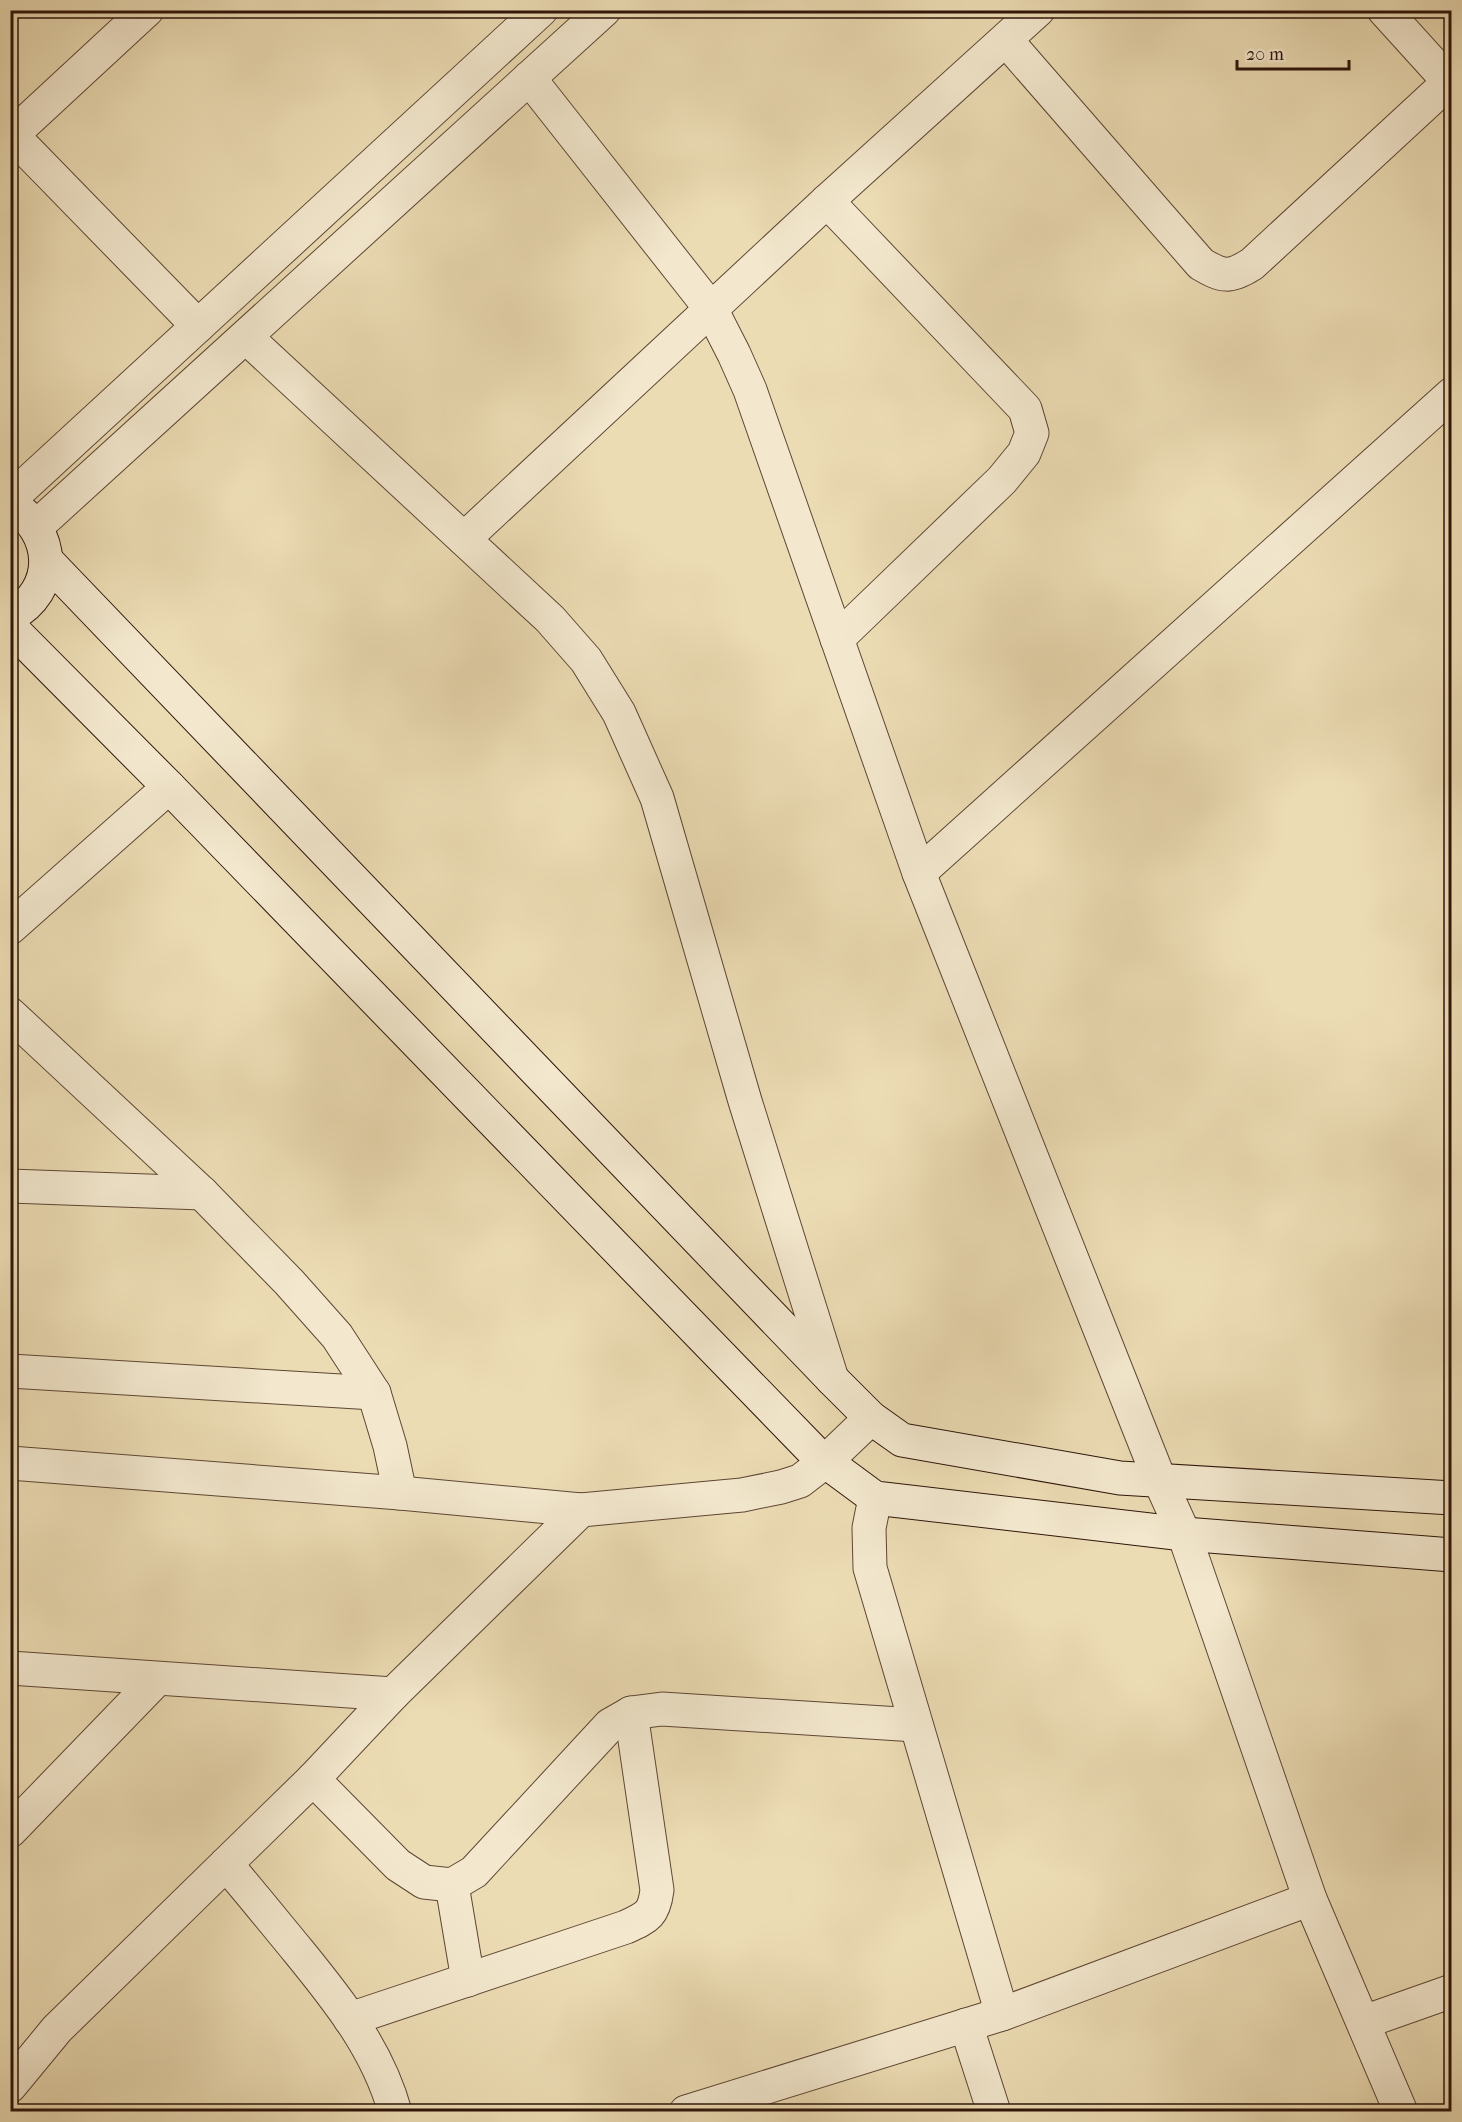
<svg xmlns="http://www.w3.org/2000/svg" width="1462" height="2122" viewBox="0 0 1462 2122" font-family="'IM FELL French Canon',serif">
<rect width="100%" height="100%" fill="#ecdcb4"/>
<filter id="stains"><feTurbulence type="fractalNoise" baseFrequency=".00333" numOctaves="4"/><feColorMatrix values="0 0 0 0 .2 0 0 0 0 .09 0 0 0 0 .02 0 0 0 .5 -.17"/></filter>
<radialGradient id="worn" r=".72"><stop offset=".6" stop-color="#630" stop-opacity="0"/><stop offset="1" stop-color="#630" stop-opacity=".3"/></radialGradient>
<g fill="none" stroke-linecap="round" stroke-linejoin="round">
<g stroke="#5e4634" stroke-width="35">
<g id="street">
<polyline points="1384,10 1452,85"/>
<path d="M 1006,40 L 1201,264 C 1223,277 1230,278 1252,264 L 1449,82"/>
<polyline points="529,78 711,309 734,354 750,390 919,873 1160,1481 1184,1534 1310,1899 1401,2112"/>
<polyline points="10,133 198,326"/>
<polyline points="12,135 147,10"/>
<polyline points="827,201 1025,409 1032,433 1024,453 1002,480 837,639"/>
<polyline points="246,337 550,619 586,660 619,713 657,798 745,1101 832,1379"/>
<polyline points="10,499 541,10"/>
<polyline points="36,527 604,10"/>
<polyline points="464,539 827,201 1038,10"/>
<polyline points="919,873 1452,394"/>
<polyline points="10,928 169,787"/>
<polyline points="10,1014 202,1193 289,1282 337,1336 374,1393 390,1446 400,1493"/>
<polyline points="10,1186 202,1193"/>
<polyline points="10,1371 374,1393"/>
<polyline points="10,1463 400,1493 581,1510 742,1495 781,1487 800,1481 826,1461 871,1418"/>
<polyline points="875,1498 869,1528 870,1568 1002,2014"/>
<polyline points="10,1668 393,1694"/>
<polyline points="313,1779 398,1865 424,1882 452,1885 474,1872 610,1725 631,1713 662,1709 916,1725"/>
<polyline points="10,1831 157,1679"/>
<path d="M 226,1864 C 251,1893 275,1923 299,1952 C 339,2001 378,2050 395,2112"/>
<polyline points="452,1885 468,1980"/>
<path d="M 350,2019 L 626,1927 C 648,1917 654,1914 657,1890 L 631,1713"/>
<polyline points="1364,2022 1452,1991"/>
<polyline points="966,2025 994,2112"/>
<polyline points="10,2086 57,2029 313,1779 393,1694 581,1510"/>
<polyline points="686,2112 1002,2014 1310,1899"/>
</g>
</g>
<g stroke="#2e140a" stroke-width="35">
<g id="secondary">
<path d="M 10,504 C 56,531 59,590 10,616"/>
<polyline points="48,562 832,1379 871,1418 902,1440 1120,1478 1452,1498"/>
<polyline points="10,627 169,787 818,1456 875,1498 1184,1534 1452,1555"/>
</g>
</g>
<use href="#street" stroke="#f3e8ce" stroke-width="33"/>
<use href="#secondary" stroke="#f3e8ce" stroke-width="33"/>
</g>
<rect width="1462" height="2122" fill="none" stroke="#ecdcb4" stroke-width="36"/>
<rect x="12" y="12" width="1438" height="2098" fill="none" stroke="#2e140a" stroke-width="3"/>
<rect x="18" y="18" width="1426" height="2086" fill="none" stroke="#2e140a" stroke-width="1.5"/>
<path d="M1237 60v9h112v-9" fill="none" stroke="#2e140a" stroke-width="3"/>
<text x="1246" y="60" font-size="18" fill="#2e140a" stroke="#f3e8ce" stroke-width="4.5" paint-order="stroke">20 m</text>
<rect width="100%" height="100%" filter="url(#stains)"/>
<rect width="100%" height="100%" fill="url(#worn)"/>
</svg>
